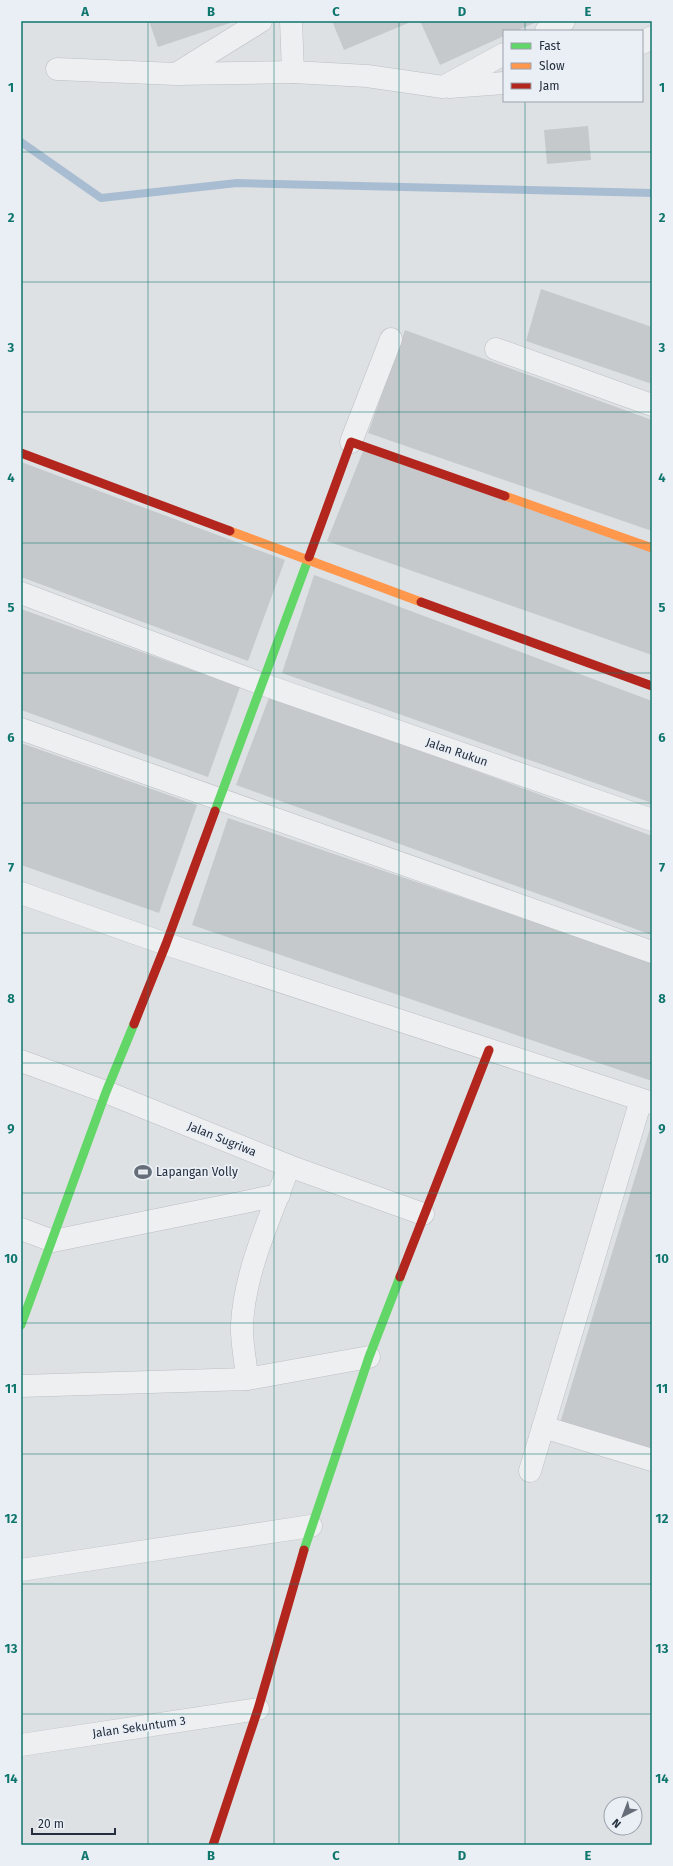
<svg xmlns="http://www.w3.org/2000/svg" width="673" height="1866" viewBox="0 0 673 1866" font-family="'Fira Sans',sans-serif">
<rect width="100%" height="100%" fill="#dee1e4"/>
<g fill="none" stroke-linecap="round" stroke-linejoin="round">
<polyline stroke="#a9bdd2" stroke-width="8" points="21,142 101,198 237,183 652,193"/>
</g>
<g fill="#c6c9cc">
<polygon points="149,21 236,21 158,47"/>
<polygon points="332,21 413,21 344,50"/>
<polygon points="420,21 539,21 516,31 504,31 504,36 440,65"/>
<polygon points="588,126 591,160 547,164 544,130"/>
<polygon points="541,289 652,327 652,384 526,341"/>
<polygon points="405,330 652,420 652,531 368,433"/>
<polygon points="363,451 652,552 652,655 327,541"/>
<polygon points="21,462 285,560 248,661 21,577"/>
<polygon points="314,575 652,701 652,803 282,673"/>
<polygon points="21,609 240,687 208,777 21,710"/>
<polygon points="270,695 652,836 652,935 236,785"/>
<polygon points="21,743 197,805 159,913 21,865"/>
<polygon points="228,818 652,962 652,1081 192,925"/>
<polygon points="652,1122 652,1456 560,1423"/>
</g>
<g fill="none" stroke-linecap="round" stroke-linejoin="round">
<g stroke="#bcbfc2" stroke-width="23">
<g id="street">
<polyline points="291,21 293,72 367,76 443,87 504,54"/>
<polyline points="546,31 564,21"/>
<polyline points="642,43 652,37"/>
<polyline points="57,69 176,74 293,72"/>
<polyline points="179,72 261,21"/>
<polyline points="449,87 504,83"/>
<polyline points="496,349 652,405"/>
<polyline points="351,442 391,339"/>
<polyline points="21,593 262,684 652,820"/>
<polyline points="21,729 652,952"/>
<polyline points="21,893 166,944 652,1103"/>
<polyline points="21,1061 106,1092 289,1166 423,1214"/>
<polyline points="21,1229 53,1241 279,1195"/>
<path d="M 247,1379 C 246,1361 241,1342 242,1324 C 245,1269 271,1217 289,1166"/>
<polyline points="21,1386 247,1379 369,1357"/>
<polyline points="543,1427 652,1460"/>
<polyline points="530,1471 641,1100"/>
<polyline points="21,1570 311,1526"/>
<polyline points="21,1745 258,1709"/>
</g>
</g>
<use href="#street" stroke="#edeff1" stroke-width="22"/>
<g stroke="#63d668" stroke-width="9">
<polyline points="215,811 309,557"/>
<polyline points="21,1325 106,1092 134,1024"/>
<polyline points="304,1550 369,1357 400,1277"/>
</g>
<g stroke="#ff974d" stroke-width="9">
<polyline points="505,496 652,548"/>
<polyline points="230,531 421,602"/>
</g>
<g stroke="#b3261e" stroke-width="9">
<polyline points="21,453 230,531"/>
<polyline points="309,557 351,442 505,496"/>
<polyline points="421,602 652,686"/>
<polyline points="134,1024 166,944 215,811"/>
<polyline points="400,1277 489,1050"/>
<polyline points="213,1845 258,1709 304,1550"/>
</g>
</g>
<path fill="none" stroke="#0f766e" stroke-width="1" stroke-opacity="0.55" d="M 148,21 L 148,1845M 274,21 L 274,1845M 399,21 L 399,1845M 525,21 L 525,31M 525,101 L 525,1845M 21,152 L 652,152M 21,282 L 652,282M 21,412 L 652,412M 21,543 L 652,543M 21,673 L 652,673M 21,803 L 652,803M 21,933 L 652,933M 21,1063 L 652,1063M 21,1193 L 652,1193M 21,1323 L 652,1323M 21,1454 L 652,1454M 21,1584 L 652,1584M 21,1714 L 652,1714"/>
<defs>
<g id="stadium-bare" transform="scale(1.38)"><path d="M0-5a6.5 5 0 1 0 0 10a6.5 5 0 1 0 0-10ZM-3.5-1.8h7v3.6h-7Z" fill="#656d78" stroke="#eaeff5" stroke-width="2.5" paint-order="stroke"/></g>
</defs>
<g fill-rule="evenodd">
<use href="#stadium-bare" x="143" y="1172"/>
</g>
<g text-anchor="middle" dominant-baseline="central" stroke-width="3.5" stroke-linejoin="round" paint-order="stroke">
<g font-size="12" fill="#242e3e" stroke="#eaeff5">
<text transform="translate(457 752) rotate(19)">Jalan Rukun</text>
<text transform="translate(222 1139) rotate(22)">Jalan Sugriwa</text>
<text transform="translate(139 1727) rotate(-8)">Jalan Sekuntum 3</text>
</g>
<g font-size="12" fill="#242e3e" stroke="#eaeff5" text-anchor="start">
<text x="156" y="1172">Lapangan Volly</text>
</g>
</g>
<rect width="673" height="1866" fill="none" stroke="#eaeff5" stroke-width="44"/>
<rect x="503" y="30" width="140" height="72" fill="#eaeff5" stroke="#9ba2ac"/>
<rect x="511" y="43" width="20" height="6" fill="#63d668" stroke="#9ba2ac"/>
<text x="539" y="50" font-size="12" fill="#242e3e">Fast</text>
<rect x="511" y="63" width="20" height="6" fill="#ff974d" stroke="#9ba2ac"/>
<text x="539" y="70" font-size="12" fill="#242e3e">Slow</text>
<rect x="511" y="83" width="20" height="6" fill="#b3261e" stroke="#9ba2ac"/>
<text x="539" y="90" font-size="12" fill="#242e3e">Jam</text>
<g transform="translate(623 1816) rotate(222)"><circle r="19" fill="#eaeff5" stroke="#9ba2ac"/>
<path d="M0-3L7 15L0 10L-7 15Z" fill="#656d78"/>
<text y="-6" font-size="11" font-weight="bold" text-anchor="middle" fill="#242e3e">N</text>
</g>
<path d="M32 1828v6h83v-6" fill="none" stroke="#242e3e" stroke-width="2"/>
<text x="38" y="1828" font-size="12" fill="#242e3e" stroke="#eaeff5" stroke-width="3" paint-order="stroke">20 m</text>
<rect x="22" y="22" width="629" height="1822" fill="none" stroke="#0f766e" stroke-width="1.5"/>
<g font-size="13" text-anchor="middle" font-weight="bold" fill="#0f766e">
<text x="85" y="16">A</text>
<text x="211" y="16">B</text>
<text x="336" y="16">C</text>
<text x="462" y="16">D</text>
<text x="588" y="16">E</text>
<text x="11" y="92">1</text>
<text x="662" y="92">1</text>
<text x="11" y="222">2</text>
<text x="662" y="222">2</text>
<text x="11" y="352">3</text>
<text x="662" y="352">3</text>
<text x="11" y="482">4</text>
<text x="662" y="482">4</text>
<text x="11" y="612">5</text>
<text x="662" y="612">5</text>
<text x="11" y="742">6</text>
<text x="662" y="742">6</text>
<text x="11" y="872">7</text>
<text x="662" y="872">7</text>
<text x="11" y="1003">8</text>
<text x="662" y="1003">8</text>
<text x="11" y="1133">9</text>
<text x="662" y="1133">9</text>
<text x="11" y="1263">10</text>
<text x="662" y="1263">10</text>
<text x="11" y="1393">11</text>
<text x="662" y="1393">11</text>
<text x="11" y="1523">12</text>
<text x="662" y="1523">12</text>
<text x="11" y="1653">13</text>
<text x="662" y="1653">13</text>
<text x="11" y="1783">14</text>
<text x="662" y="1783">14</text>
<text x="85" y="1860">A</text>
<text x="211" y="1860">B</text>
<text x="336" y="1860">C</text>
<text x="462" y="1860">D</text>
<text x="588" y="1860">E</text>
</g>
</svg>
